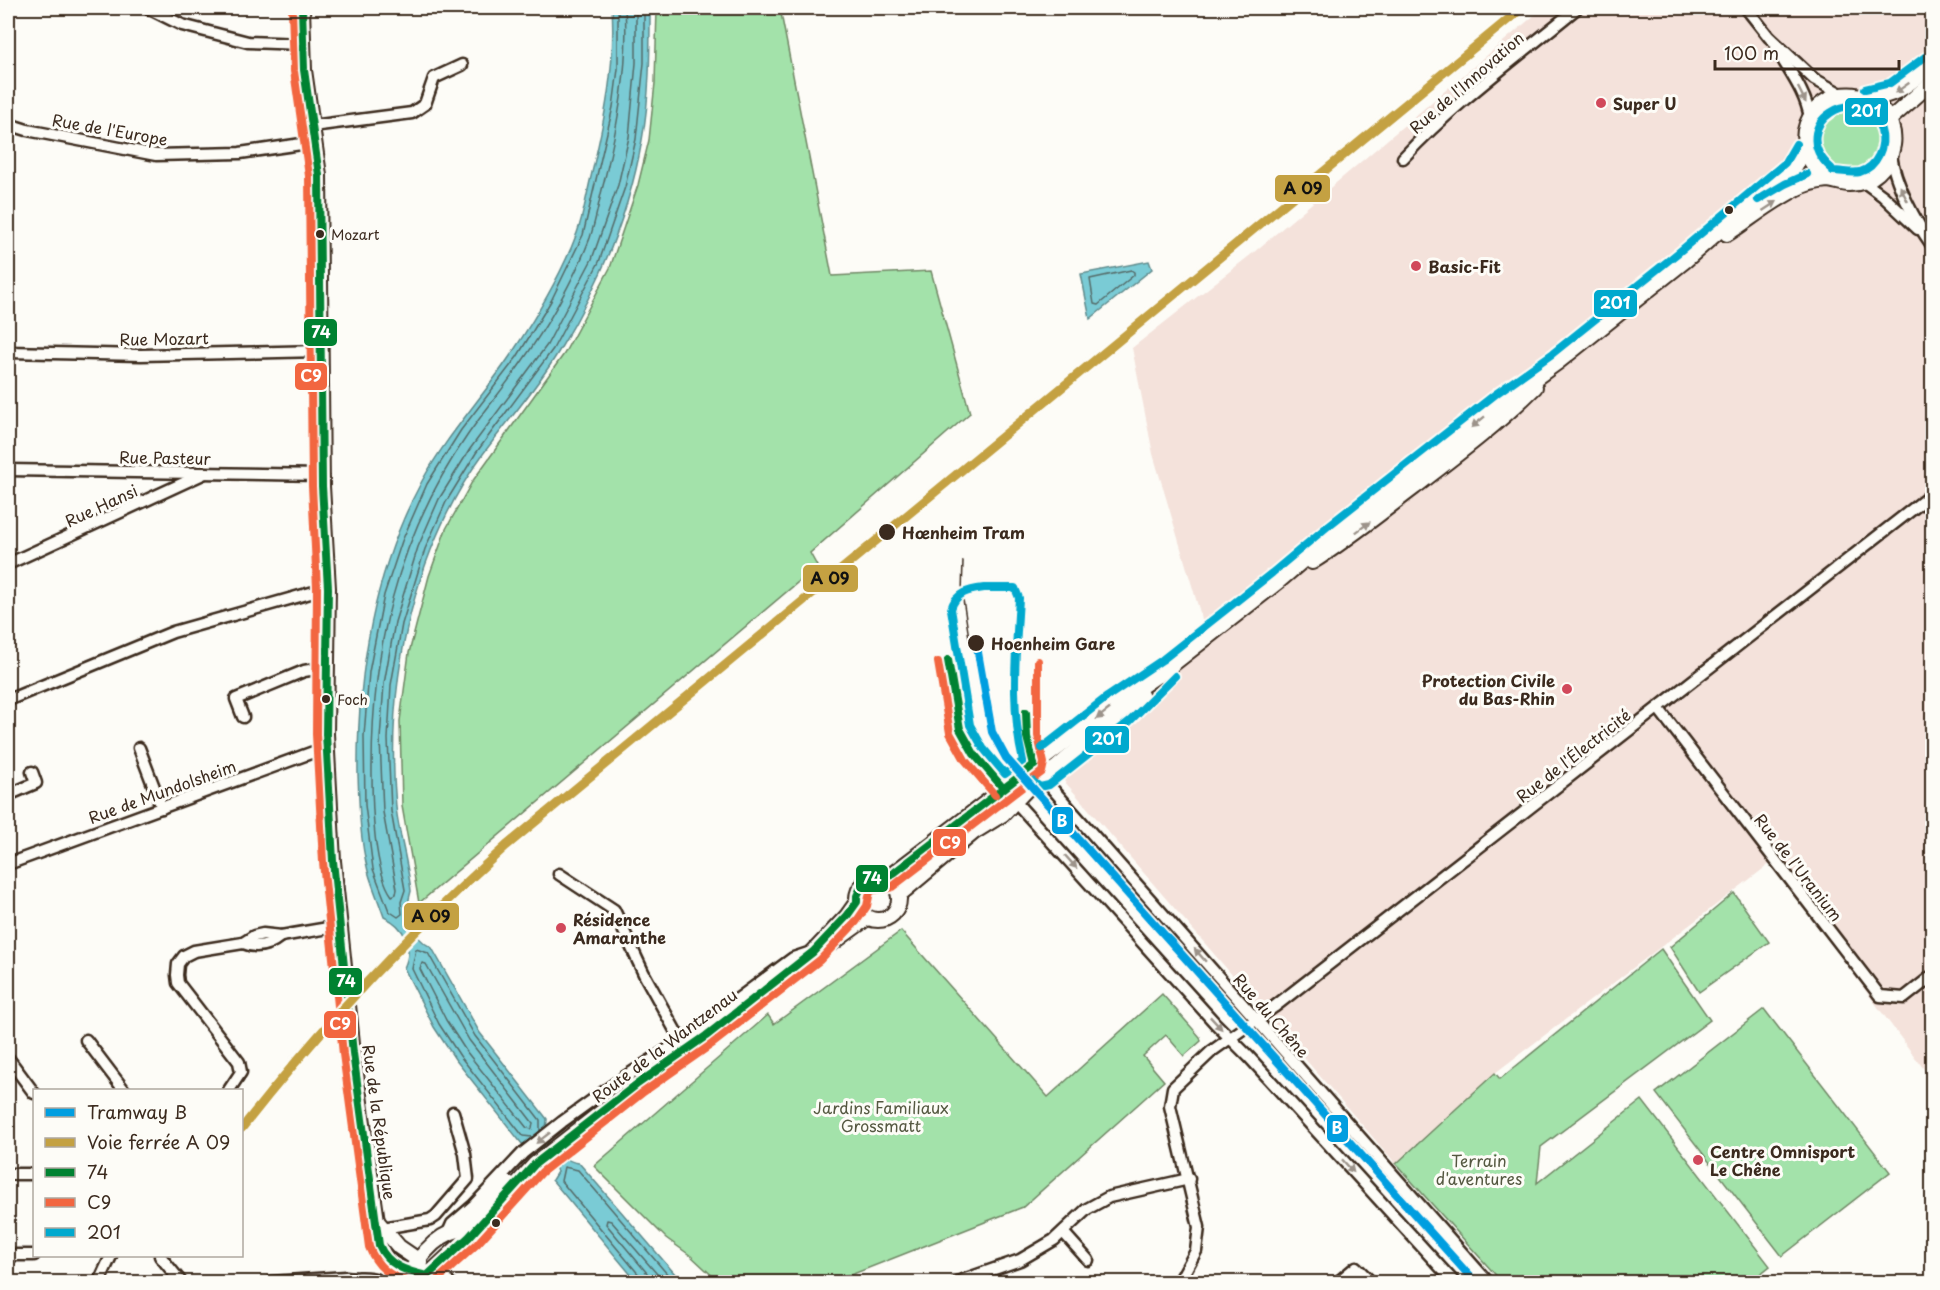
<svg xmlns="http://www.w3.org/2000/svg" width="1940" height="1290" viewBox="0 0 1940 1290" font-family="'Playpen Sans',sans-serif">
<rect width="100%" height="100%" fill="#fdfcf7"/>
<filter id="ink" filterUnits="userSpaceOnUse"><feTurbulence type="fractalNoise" baseFrequency=".0167" numOctaves="2"/><feDisplacementMap in="SourceGraphic" scale="12" xChannelSelector="R" yChannelSelector="G"/><feConvolveMatrix kernelMatrix="1 2 1 2 8 2 1 2 1" color-interpolation-filters="sRGB"/></filter>
<g filter="url(#ink)">
<polygon fill="#f4e2db" points="1543,8 1932,8 1932,1080 1771,863 1495,1073 1396,1164 1058,774 1209,643 1153,454 1132,348 1253,253"/>
<g fill="#a3e2aa" stroke="#6f8664" stroke-width="1.5">
<polygon points="657,8 780,8 832,276 931,271 970,413 810,553 817,566 419,903 402,806 400,721 409,653 429,576 446,529 472,482 564,354 610,268 638,185 649,140 655,83"/>
<circle cx="1850" cy="138" r="37"/>
<polygon points="1734,893 1769,942 1699,992 1670,947"/>
<polygon points="901,931 1048,1097 1162,994 1200,1037 1201,1041 1184,1056 1166,1035 1143,1056 1164,1081 1023,1207 833,1282 719,1282 691,1256 666,1238 594,1166 768,1015 774,1024"/>
<polygon points="1661,949 1710,1020 1541,1147 1537,1183 1642,1100 1770,1266 1750,1282 1502,1282 1396,1164 1495,1073 1500,1079"/>
<polygon points="1764,1009 1890,1172 1782,1256 1656,1093"/>
</g>
<g fill="#7acbd5" stroke="#618b8c" stroke-width="1.5">
<path d="M 612,8 L 650,8 C 650,51 650,97 642,140 C 629,215 598,287 559,351 C 537,388 508,420 483,454 C 461,484 444,517 431,550 C 399,631 388,721 396,807 C 399,835 408,863 411,891 C 404,912 412,938 432,948 L 480,1033 L 547,1119 C 547,1124 545,1131 546,1135 C 548,1147 568,1163 579,1163 L 682,1282 L 637,1282 L 552,1180 L 557,1172 C 555,1164 545,1149 537,1145 C 532,1142 526,1143 522,1144 L 455,1059 L 434,1027 L 404,968 C 414,947 405,926 384,917 C 379,902 372,886 368,871 C 360,841 359,804 358,774 C 357,674 374,570 422,481 C 447,435 483,397 512,353 C 536,317 562,274 577,233 C 583,217 586,198 590,181 C 604,123 616,67 612,8 Z"/>
<polygon points="1149,261 1152,269 1090,319 1081,274"/>
</g>
<g fill="none" stroke-linecap="round" stroke-linejoin="round">
<g stroke="#546a67" stroke-width="1.5">
<polyline points="618,8 618,69 613,107 583,235 551,301 517,357 461,430 427,484 402,541 384,595 369,672 364,736 365,805 373,869 389,911 398,917 402,914 401,902 405,890 391,811 388,739 391,685 402,624 425,549 446,502 476,453 553,349 599,262 625,187 636,139 644,63 644,8"/>
<path d="M 625,8 C 629,68 618,124 604,182 C 599,200 596,220 590,238 C 575,278 546,328 521,363 C 504,388 484,411 467,436 C 396,539 371,651 372,775 C 372,805 374,872 392,896 L 396,894 L 397,889 L 383,812 L 380,739 L 384,684 L 395,622 L 418,547 L 439,499 L 470,449 L 547,345 L 592,259 L 618,185 L 629,137 L 636,63 L 636,8"/>
<polygon points="1131,270 1134,272 1134,275 1098,305 1094,304 1090,279"/>
<polygon points="422,963 426,964 469,1040 533,1123 532,1129 527,1128 466,1051 446,1020 420,969"/>
<polyline points="532,1137 523,1136 460,1056 439,1024 412,969 416,949 428,953 475,1036 540,1120 540,1131"/>
<polyline points="641,1282 640,1276 561,1181 564,1167 578,1170 674,1282"/>
<polyline points="649,1282 647,1273 606,1224 607,1220 611,1221 664,1282"/>
</g>
<g stroke="#3b2a1e" stroke-width="15">
<g id="minor">
<polyline points="148,8 182,25 248,42 302,44"/>
<polyline points="1746,8 1769,37 1814,79 1843,95"/>
<path d="M 1776,48 C 1788,70 1806,92 1810,118"/>
<polyline points="8,124 27,130 156,155 240,153 315,142"/>
<polyline points="312,126 412,113 425,104 434,78 462,65"/>
<path d="M 1891,154 C 1894,182 1916,223 1932,245"/>
<path d="M 1403,158 C 1455,102 1519,56 1577,8"/>
<polyline points="1864,182 1883,196 1918,229"/>
<polyline points="8,352 141,355 320,351"/>
<polyline points="8,470 322,475"/>
<polyline points="8,564 203,474"/>
<polyline points="8,700 173,632 328,588"/>
<polyline points="1658,708 1880,996 1904,998 1932,976"/>
<polyline points="243,717 236,699 304,671 327,667"/>
<polyline points="139,748 162,808"/>
<polyline points="1034,765 1042,777 1488,1282"/>
<polyline points="1003,788 1215,1023 1249,1057 1454,1282"/>
<polyline points="8,795 36,783 32,772"/>
<polyline points="8,864 327,747"/>
<polyline points="559,874 614,910 644,974 681,1041"/>
<path d="M 243,943 C 257,949 270,945 281,936"/>
<polyline points="86,1040 124,1090"/>
<polyline points="8,1058 34,1093"/>
<polyline points="229,1090 241,1072 239,1062 178,983 177,975 178,964 184,956 194,951 243,943 254,936 263,934 281,936 340,926"/>
<polyline points="8,1174 34,1174"/>
<polyline points="383,1228 430,1220 436,1216 468,1179 465,1154 453,1112"/>
<polyline points="1063,1232 1088,1260"/>
<polyline points="448,1233 452,1224 474,1205 523,1153 562,1122 620,1080 681,1041 793,958 808,953"/>
<polyline points="8,1255 34,1255"/>
<polyline points="160,1256 181,1282"/>
<polyline points="427,1276 449,1282"/>
<polyline points="99,1282 111,1256"/>
<path d="M 271,1282 L 346,1277 C 357,1279 372,1275 381,1282"/>
<polyline points="957,1282 1020,1260 1054,1240 1087,1209 1109,1197 1189,1179"/>
<polyline points="1179,1282 1196,1251 1199,1227 1170,1106 1173,1088 1212,1051 1274,1007 1932,494"/>
<polyline points="1338,1282 1356,1267 1371,1282"/>
</g>
</g>
<g stroke="#3b2a1e" stroke-width="18">
<g id="secondary">
<path d="M 302,8 L 304,70 L 319,175 L 322,486 L 328,588 L 326,734 L 333,861 L 353,1053 L 377,1221 C 376,1260 392,1269 427,1276"/>
<path d="M 1866,99 C 1898,97 1909,83 1932,65"/>
<polyline points="1889,120 1932,82"/>
<path d="M 1727,234 C 1750,219 1772,201 1796,189 C 1805,184 1817,181 1827,180 C 1834,180 1841,184 1849,184 C 1871,184 1890,167 1893,145 C 1895,132 1890,117 1880,108 C 1834,64 1767,138 1830,180"/>
<path d="M 1312,562 C 1347,540 1379,514 1412,489 C 1454,457 1497,425 1535,387"/>
<circle cx="878" cy="899" r="21"/>
<polyline points="886,879 1114,705 1168,668 1279,581 1334,534 1437,455 1504,401 1558,362 1686,260 1719,231 1793,170 1805,149"/>
<polyline points="899,895 974,832 1003,814 1026,790 1057,767 1141,695"/>
<polyline points="827,947 867,918"/>
<polyline points="377,1221 399,1247 418,1260 421,1266"/>
<path d="M 404,1282 C 416,1262 433,1236 458,1230 L 507,1183"/>
<polyline points="423,1282 427,1276 469,1237 535,1164 636,1085 706,1036 813,952 847,916 857,902"/>
</g>
</g>
<use href="#minor" stroke="#fdfcf7" stroke-width="10"/>
<use href="#secondary" stroke="#fdfcf7" stroke-width="14"/>
<polyline stroke="#3b2a1e" stroke-width="1.5" points="963,561 962,593 970,644"/>
<g stroke="#fdfcf7" stroke-width="12">
<g id="bus-1">
<path d="M 302,8 L 304,70 L 319,175 L 322,486 L 328,588 L 326,734 L 333,861 L 353,1053 L 379,1245 C 388,1266 406,1271 427,1276"/>
<polyline points="948,660 960,729 974,754 1003,788"/>
<polyline points="1026,712 1027,737 1034,765"/>
<polyline points="427,1276 469,1237 535,1164 636,1085 706,1036 813,952 847,916 857,902 857,896 862,885 873,878 886,879 1034,765"/>
</g>
</g>
<g stroke="#fdfcf7" stroke-width="12">
<g id="bus-2">
<path d="M 292,8 L 294,71 L 309,176 L 312,486 L 317,588 L 316,734 L 323,862 L 343,1054 L 369,1247 C 377,1267 389,1276 409,1282"/>
<polyline points="938,662 950,733 965,760 995,795"/>
<path d="M 435,1282 L 477,1244 L 542,1172 L 642,1093 L 712,1044 L 820,960 L 856,922 L 867,906 L 870,892 C 878,887 885,891 892,887 L 1042,772 L 1044,763 L 1038,736 L 1038,661"/>
</g>
</g>
<g stroke="#fdfcf7" stroke-width="12">
<g id="bus-3">
<polyline points="1865,89 1890,83 1925,57"/>
<path d="M 1831,168 C 1782,124 1863,77 1881,130 C 1886,146 1877,167 1860,172 C 1852,174 1842,171 1833,171"/>
<polyline points="1758,200 1785,184 1807,174"/>
<path d="M 984,588 L 1015,588 L 1019,598 C 1016,653 1010,707 1023,761 L 1005,774 L 983,748 L 970,725 L 951,609 C 956,592 969,590 984,588 Z"/>
<polyline points="1042,748 1107,697 1162,660 1272,573 1328,526 1497,393 1552,354 1679,252 1785,163 1796,144"/>
<polyline points="1032,781 1040,787 1049,785 1130,721 1175,676"/>
</g>
</g>
<use href="#bus-1" stroke="#008231" stroke-width="8"/>
<use href="#bus-2" stroke="#f26640" stroke-width="8"/>
<use href="#bus-3" stroke="#00a9ce" stroke-width="8"/>
<g stroke="#fdfcf7" stroke-width="14">
<path id="rail-1" d="M 242,1128 C 322,1026 409,933 506,846 L 1522,8"/>
</g>
<use href="#rail-1" stroke="#c4a142" stroke-width="9"/>
<g stroke="#fdfcf7" stroke-width="12">
<polyline id="tram-1" points="976,641 992,732 1006,758 1475,1282"/>
</g>
<use href="#tram-1" stroke="#009ee0" stroke-width="8"/>
</g>
<defs><path id="oneway-solid" d="M-6-.8H1V-3.2L6.5 0L1 3.2V.8H-6Z" transform="scale(1.5)"/></defs>
<g fill="#9c938a">
<use href="#oneway-solid" transform="translate(1902 88) rotate(145)"/>
<use href="#oneway-solid" transform="translate(1802 95) rotate(63)"/>
<use href="#oneway-solid" transform="translate(1904 194) rotate(-116)"/>
<use href="#oneway-solid" transform="translate(1770 206) rotate(-33)"/>
<use href="#oneway-solid" transform="translate(1478 422) rotate(141)"/>
<use href="#oneway-solid" transform="translate(1363 527) rotate(-37)"/>
<use href="#oneway-solid" transform="translate(1103 714) rotate(142)"/>
<use href="#oneway-solid" transform="translate(1071 862) rotate(48)"/>
<use href="#oneway-solid" transform="translate(1200 955) rotate(-131)"/>
<use href="#oneway-solid" transform="translate(1216 1023) rotate(47)"/>
<use href="#oneway-solid" transform="translate(543 1138) rotate(142)"/>
<use href="#oneway-solid" transform="translate(1348 1166) rotate(48)"/>
</g>
</g>
<g fill="#d1495b" stroke="#fdfcf7" stroke-width="2">
<circle cx="1601" cy="103" r="6"/>
<circle cx="1416" cy="266" r="6"/>
<circle cx="1567" cy="689" r="6"/>
<circle cx="561" cy="928" r="6"/>
<circle cx="1698" cy="1160" r="6"/>
</g>
<g fill="#3b2a1e" stroke="#fdfcf7" stroke-width="2">
<circle cx="1729" cy="210" r="5"/>
<circle cx="320" cy="234" r="5"/>
<circle cx="887" cy="532" r="9"/>
<circle cx="976" cy="643" r="9"/>
<circle cx="326" cy="699" r="5"/>
<circle cx="496" cy="1223" r="5"/>
</g>
<g text-anchor="middle" dominant-baseline="central" stroke-width="6" stroke-linejoin="round" paint-order="stroke">
<g font-size="14" fill="#3b2a1e" stroke="#fdfcf7" text-anchor="start">
<text x="331" y="234">Mozart</text>
<text x="337" y="699">Foch</text>
</g>
<g font-size="16" fill="#3b2a1e" stroke="#fdfcf7">
<text transform="translate(1466 82) rotate(-41)">Rue de l'Innovation</text>
<text transform="translate(110 129) rotate(10)">Rue de l'Europe</text>
<text transform="translate(164 338) rotate(-1)">Rue Mozart</text>
<text transform="translate(165 457) rotate(1)">Rue Pasteur</text>
<text transform="translate(101 505) rotate(-25)">Rue Hansi</text>
<text transform="translate(1573 755) rotate(-38)">Rue de l'Électricité</text>
<text transform="translate(162 791) rotate(-20)">Rue de Mundolsheim</text>
<text transform="translate(1799 867) rotate(52)">Rue de l'Uranium</text>
<text transform="translate(1272 1015) rotate(49)">Rue du Chêne</text>
<text transform="translate(664 1045) rotate(-37)">Route de la Wantzenau</text>
<text transform="translate(380 1122) rotate(82)">Rue de la République</text>
</g>
<g font-size="16" font-weight="bold" fill="#3b2a1e" stroke="#fdfcf7" text-anchor="start">
<text x="1613" y="103">Super U</text>
<text x="1428" y="266">Basic-Fit</text>
<text x="1555" y="680" text-anchor="end">Protection Civile<tspan x="1555" dy="18">du Bas-Rhin</tspan></text>
<text x="573" y="919">Résidence<tspan x="573" dy="18">Amaranthe</tspan></text>
<text x="1710" y="1151">Centre Omnisport<tspan x="1710" dy="18">Le Chêne</tspan></text>
</g>
<g font-size="16" font-weight="bold" fill="#3b2a1e" stroke="#fdfcf7" text-anchor="start">
<text x="902" y="532">Hœnheim Tram</text>
<text x="991" y="643">Hoenheim Gare</text>
</g>
<g font-size="16" fill="#555841" stroke="#fdfcf7">
<text x="881" y="1107">Jardins Familiaux<tspan x="881" dy="18">Grossmatt</tspan></text>
<text x="1479" y="1160">Terrain<tspan x="1479" dy="18">d'aventures</tspan></text>
</g>
</g>
<g stroke="#fdfcf7" stroke-width="2">
<rect x="1844" y="97" width="45" height="29" rx="6" fill="#00a9ce"/>
<rect x="1274" y="174" width="57" height="29" rx="6" fill="#c4a142"/>
<rect x="1593" y="289" width="45" height="29" rx="6" fill="#00a9ce"/>
<rect x="303" y="318" width="35" height="29" rx="6" fill="#008231"/>
<rect x="294" y="362" width="34" height="29" rx="6" fill="#f26640"/>
<rect x="802" y="564" width="57" height="29" rx="6" fill="#c4a142"/>
<rect x="1084" y="725" width="46" height="29" rx="6" fill="#00a9ce"/>
<rect x="1051" y="806" width="23" height="29" rx="6" fill="#009ee0"/>
<rect x="932" y="828" width="35" height="29" rx="6" fill="#f26640"/>
<rect x="855" y="864" width="34" height="29" rx="6" fill="#008231"/>
<rect x="403" y="902" width="57" height="29" rx="6" fill="#c4a142"/>
<rect x="328" y="967" width="35" height="29" rx="6" fill="#008231"/>
<rect x="323" y="1010" width="34" height="29" rx="6" fill="#f26640"/>
<rect x="1326" y="1114" width="23" height="29" rx="6" fill="#009ee0"/>
</g>
<g font-size="16" text-anchor="middle" font-weight="bold" fill="#fff">
<text x="1866" y="117">201</text>
<text x="1615" y="309">201</text>
<text x="321" y="338">74</text>
<text x="311" y="382">C9</text>
<text x="1107" y="745">201</text>
<text x="1062" y="827">B</text>
<text x="950" y="849">C9</text>
<text x="872" y="884">74</text>
<text x="346" y="987">74</text>
<text x="340" y="1030">C9</text>
<text x="1337" y="1134">B</text>
</g>
<g font-size="16" text-anchor="middle" font-weight="bold" fill="#111">
<text x="1303" y="194">A 09</text>
<text x="830" y="584">A 09</text>
<text x="431" y="922">A 09</text>
</g>
<rect width="1940" height="1290" fill="none" stroke="#fdfcf7" stroke-width="30"/>
<rect x="15" y="15" width="1910" height="1260" fill="none" stroke="#3b2a1e" stroke-width="2" filter="url(#ink)"/>
<rect x="33" y="1089" width="210" height="168" fill="#fdfcf7" stroke="#afa8a0" stroke-width="1.5"/>
<rect x="45" y="1108" width="30" height="9" fill="#009ee0" stroke="#afa8a0" stroke-width="1.5"/>
<text x="87" y="1119" font-size="18" fill="#3b2a1e">Tramway B</text>
<rect x="45" y="1138" width="30" height="9" fill="#c4a142" stroke="#afa8a0" stroke-width="1.5"/>
<text x="87" y="1149" font-size="18" fill="#3b2a1e">Voie ferrée A 09</text>
<rect x="45" y="1168" width="30" height="9" fill="#008231" stroke="#afa8a0" stroke-width="1.5"/>
<text x="87" y="1179" font-size="18" fill="#3b2a1e">74</text>
<rect x="45" y="1198" width="30" height="9" fill="#f26640" stroke="#afa8a0" stroke-width="1.5"/>
<text x="87" y="1209" font-size="18" fill="#3b2a1e">C9</text>
<rect x="45" y="1228" width="30" height="9" fill="#00a9ce" stroke="#afa8a0" stroke-width="1.5"/>
<text x="87" y="1239" font-size="18" fill="#3b2a1e">201</text>
<path d="M1715 60v9h184v-9" fill="none" stroke="#3b2a1e" stroke-width="3"/>
<text x="1724" y="60" font-size="18" fill="#3b2a1e" stroke="#fdfcf7" stroke-width="4.5" paint-order="stroke">100 m</text>
</svg>
